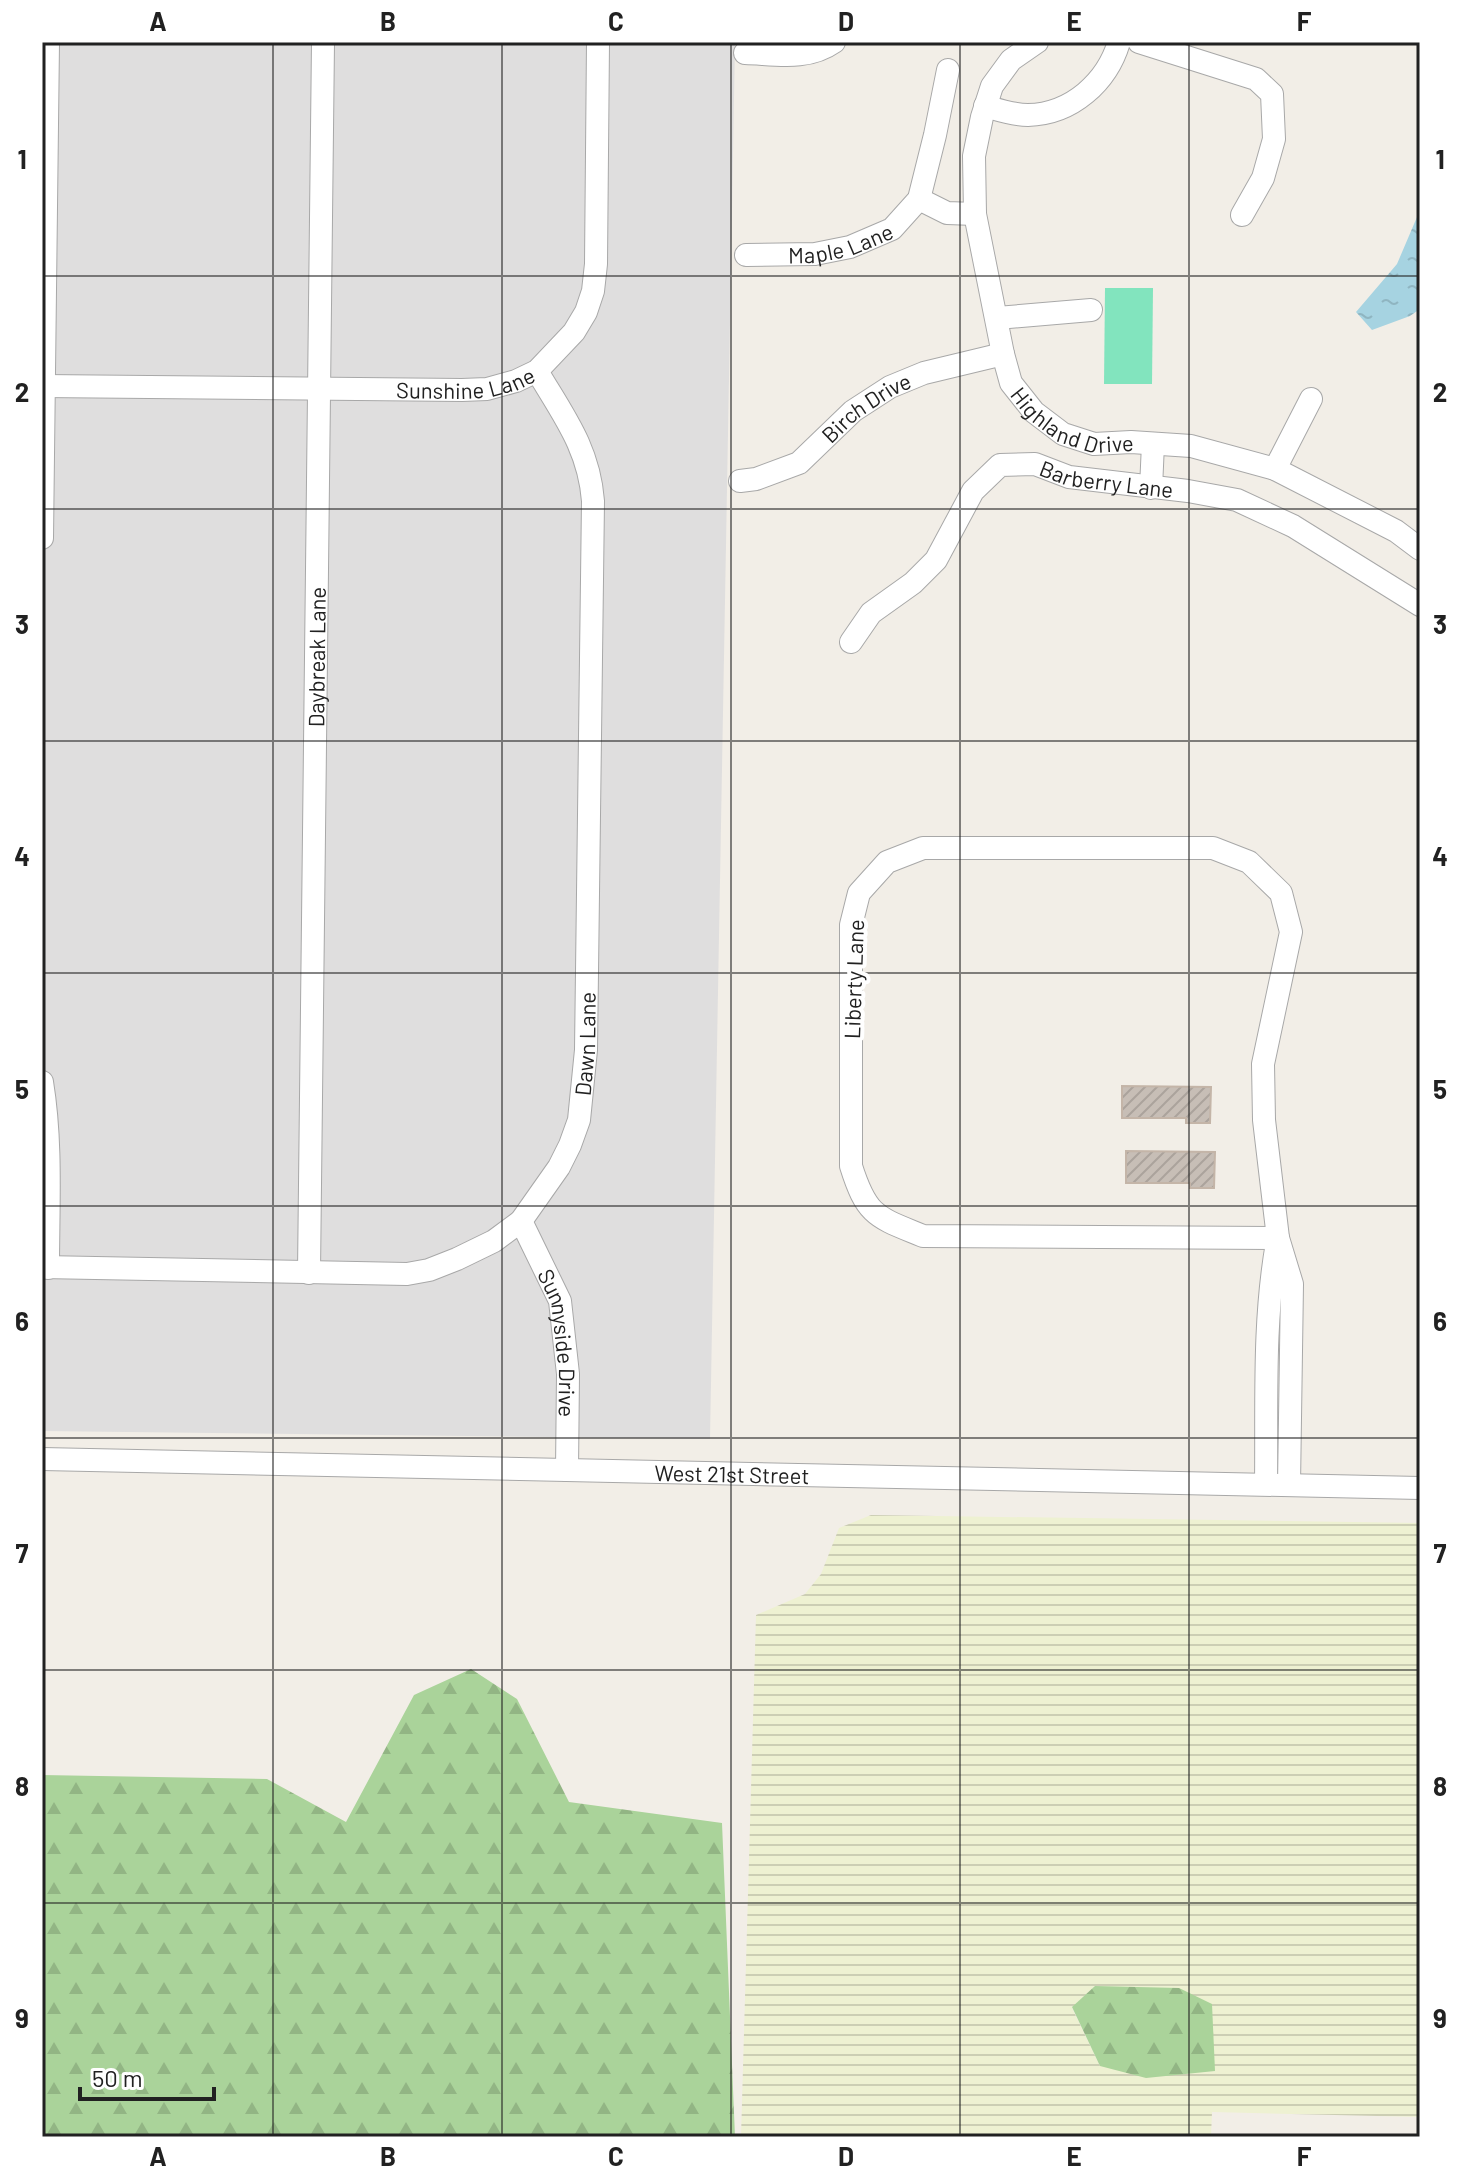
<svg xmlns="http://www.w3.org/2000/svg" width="1462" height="2179" viewBox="0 0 1462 2179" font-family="Barlow,sans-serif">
<defs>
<pattern id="farmland-rules" width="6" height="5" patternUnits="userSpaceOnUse" patternTransform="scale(2)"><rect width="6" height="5" fill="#eef1d2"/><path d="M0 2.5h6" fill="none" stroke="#ccceb4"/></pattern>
<pattern id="forest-firs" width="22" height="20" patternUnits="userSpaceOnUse" patternTransform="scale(2)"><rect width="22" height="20" fill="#aad39a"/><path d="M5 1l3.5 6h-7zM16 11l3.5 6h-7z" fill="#92b584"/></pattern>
<pattern id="water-ripples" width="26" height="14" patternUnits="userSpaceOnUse" patternTransform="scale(2)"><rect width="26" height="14" fill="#a6d3e1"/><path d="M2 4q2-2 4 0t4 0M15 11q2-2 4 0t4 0" fill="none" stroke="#8fb5c1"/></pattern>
<pattern id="building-hatch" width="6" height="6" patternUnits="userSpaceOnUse" patternTransform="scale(2)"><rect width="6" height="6" fill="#c7beb6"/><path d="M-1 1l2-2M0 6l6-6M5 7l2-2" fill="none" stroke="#aba39c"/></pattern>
</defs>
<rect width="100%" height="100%" fill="#f2eee7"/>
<polygon fill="#dfdede" points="42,42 735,42 710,1439 42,1431"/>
<path fill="url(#farmland-rules)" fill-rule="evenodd" d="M 871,1515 L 1420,1523 L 1420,2117 L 1212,2112 L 1211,2137 L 741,2137 L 756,1615 L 805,1594 L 821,1574 L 839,1528 ZM 1095,1986 L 1100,2066 L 1072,2008 Z"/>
<g fill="url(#forest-firs)">
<polygon points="471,1669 517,1699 569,1802 722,1823 735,2137 42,2137 42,1775 267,1779 346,1822 414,1695"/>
<polygon points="1095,1986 1179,1988 1212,2004 1215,2071 1146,2078 1100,2066 1072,2007"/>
</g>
<polygon fill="#82e4be" points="1105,288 1153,288 1152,384 1104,384"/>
<polygon fill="url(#water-ripples)" points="1420,210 1420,309 1410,316 1372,330 1356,312 1397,264"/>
<g fill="url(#building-hatch)" stroke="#c4b5a8" stroke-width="2">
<polygon points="1122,1086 1211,1087 1210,1123 1186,1123 1186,1118 1122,1118"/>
<polygon points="1126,1151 1215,1152 1214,1188 1190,1188 1190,1183 1126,1183"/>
</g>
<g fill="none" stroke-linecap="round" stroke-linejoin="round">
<g stroke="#a8a8a8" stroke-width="24">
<g id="minor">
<path id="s1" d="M 1037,42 L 1011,60 L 992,86 L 982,117 L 974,156 L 975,214 L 1003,354 L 1011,383 L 1034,412 L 1063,434 L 1094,444 L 1131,442 L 1191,446 L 1275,469 L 1396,531 L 1420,549"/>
<polyline points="1139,42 1256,79 1272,94 1274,139 1263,178 1242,215"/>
<path d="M 745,53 C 776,54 807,61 834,42"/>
<path d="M 985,106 C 999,110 1013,115 1028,115 C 1072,114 1107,82 1119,42"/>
<polyline points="919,199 947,213 975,214"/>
<path id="s2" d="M 746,255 L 815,254 L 850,247 L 892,229 L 919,199 L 935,135 L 948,70"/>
<polyline points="997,318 1091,310"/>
<path id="s3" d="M 42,386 L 462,390 L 487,389 L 516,381 L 537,371 L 574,332 L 586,312 L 593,291 L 596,264 L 598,42"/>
<polyline points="1275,469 1311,399"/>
<path id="s4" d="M 740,481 L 756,479 L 799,463 L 853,411 L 890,387 L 924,373 L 1003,354"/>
<polyline points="1151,488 1153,444"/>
<polyline points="42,538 48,42"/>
<path id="s5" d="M 851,642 L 871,613 L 913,583 L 936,560 L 973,491 L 1000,465 L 1035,464 L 1069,477 L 1188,491 L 1237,500 L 1293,526 L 1420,605"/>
<path d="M 923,848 L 1213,848 L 1249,862 L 1281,893 L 1291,932 L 1263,1064 L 1264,1120 L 1278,1238 L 923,1236 C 877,1217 867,1217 851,1166 L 851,925 L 859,893 L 887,862 Z"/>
<path d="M 42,1082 C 52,1143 48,1206 48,1268"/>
<path id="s6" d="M 521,1221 L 560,1301 L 568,1374 L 567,1470"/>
<polyline points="1278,1238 1292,1284 1289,1485"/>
<path id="s7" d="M 42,1267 L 407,1274 L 429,1270 L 457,1259 L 494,1241 L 521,1221 L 559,1167 L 570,1145 L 579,1120 L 586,1050 L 593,501 C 589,448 563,415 537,371"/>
<path id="s8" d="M 309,1273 L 323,42"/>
<path id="s9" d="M 42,1459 L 1420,1488"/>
<path d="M 1266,1484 C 1267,1404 1263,1322 1277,1243"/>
</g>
</g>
<use href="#minor" stroke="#fff" stroke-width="22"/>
</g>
<path fill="none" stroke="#212121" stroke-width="2" stroke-opacity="0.55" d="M 273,42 L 273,2137M 502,42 L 502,2137M 731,42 L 731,2137M 960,42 L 960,2137M 1189,42 L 1189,2137M 42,276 L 1420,276M 42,509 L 1420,509M 42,741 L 1420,741M 42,973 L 1420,973M 42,1206 L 1420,1206M 42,1438 L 1420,1438M 42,1670 L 1420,1670M 42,1903 L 1420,1903"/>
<g text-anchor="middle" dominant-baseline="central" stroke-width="8" stroke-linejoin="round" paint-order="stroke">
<g font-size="22" fill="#212121" stroke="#fff">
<text stroke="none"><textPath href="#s2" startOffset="96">Maple Lane</textPath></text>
<text stroke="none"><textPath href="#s3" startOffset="424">Sunshine Lane</textPath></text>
<text stroke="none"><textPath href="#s4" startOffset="150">Birch Drive</textPath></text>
<text stroke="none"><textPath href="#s1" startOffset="444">Highland Drive</textPath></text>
<text stroke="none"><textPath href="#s5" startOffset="344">Barberry Lane</textPath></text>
<text stroke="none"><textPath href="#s8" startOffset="616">Daybreak Lane</textPath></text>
<text transform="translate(853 979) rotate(-88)">Liberty Lane</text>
<text stroke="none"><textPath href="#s7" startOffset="686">Dawn Lane</textPath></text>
<text stroke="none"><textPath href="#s6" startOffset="130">Sunnyside Drive</textPath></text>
<text stroke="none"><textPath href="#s9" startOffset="690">West 21st Street</textPath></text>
</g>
</g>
<rect width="1462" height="2179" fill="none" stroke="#ffffff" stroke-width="88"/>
<path d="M80 2087v12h134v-12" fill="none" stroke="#212121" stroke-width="4"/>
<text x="92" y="2087" font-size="24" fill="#212121" stroke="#ffffff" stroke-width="6" paint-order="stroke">50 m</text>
<rect x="44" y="44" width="1374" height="2091" fill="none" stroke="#212121" stroke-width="3"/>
<g font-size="26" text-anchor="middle" font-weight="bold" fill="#212121">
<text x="158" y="31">A</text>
<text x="388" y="31">B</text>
<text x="616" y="31">C</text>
<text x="846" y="31">D</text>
<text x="1074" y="31">E</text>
<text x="1304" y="31">F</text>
<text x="22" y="169">1</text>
<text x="1440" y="169">1</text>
<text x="22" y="402">2</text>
<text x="1440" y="402">2</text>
<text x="22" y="634">3</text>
<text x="1440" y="634">3</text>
<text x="22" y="866">4</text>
<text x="1440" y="866">4</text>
<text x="22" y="1099">5</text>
<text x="1440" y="1099">5</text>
<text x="22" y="1331">6</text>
<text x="1440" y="1331">6</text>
<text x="22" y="1563">7</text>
<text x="1440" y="1563">7</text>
<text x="22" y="1796">8</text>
<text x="1440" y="1796">8</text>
<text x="22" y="2028">9</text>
<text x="1440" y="2028">9</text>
<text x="158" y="2166">A</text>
<text x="388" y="2166">B</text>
<text x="616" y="2166">C</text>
<text x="846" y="2166">D</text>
<text x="1074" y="2166">E</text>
<text x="1304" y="2166">F</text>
</g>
</svg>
